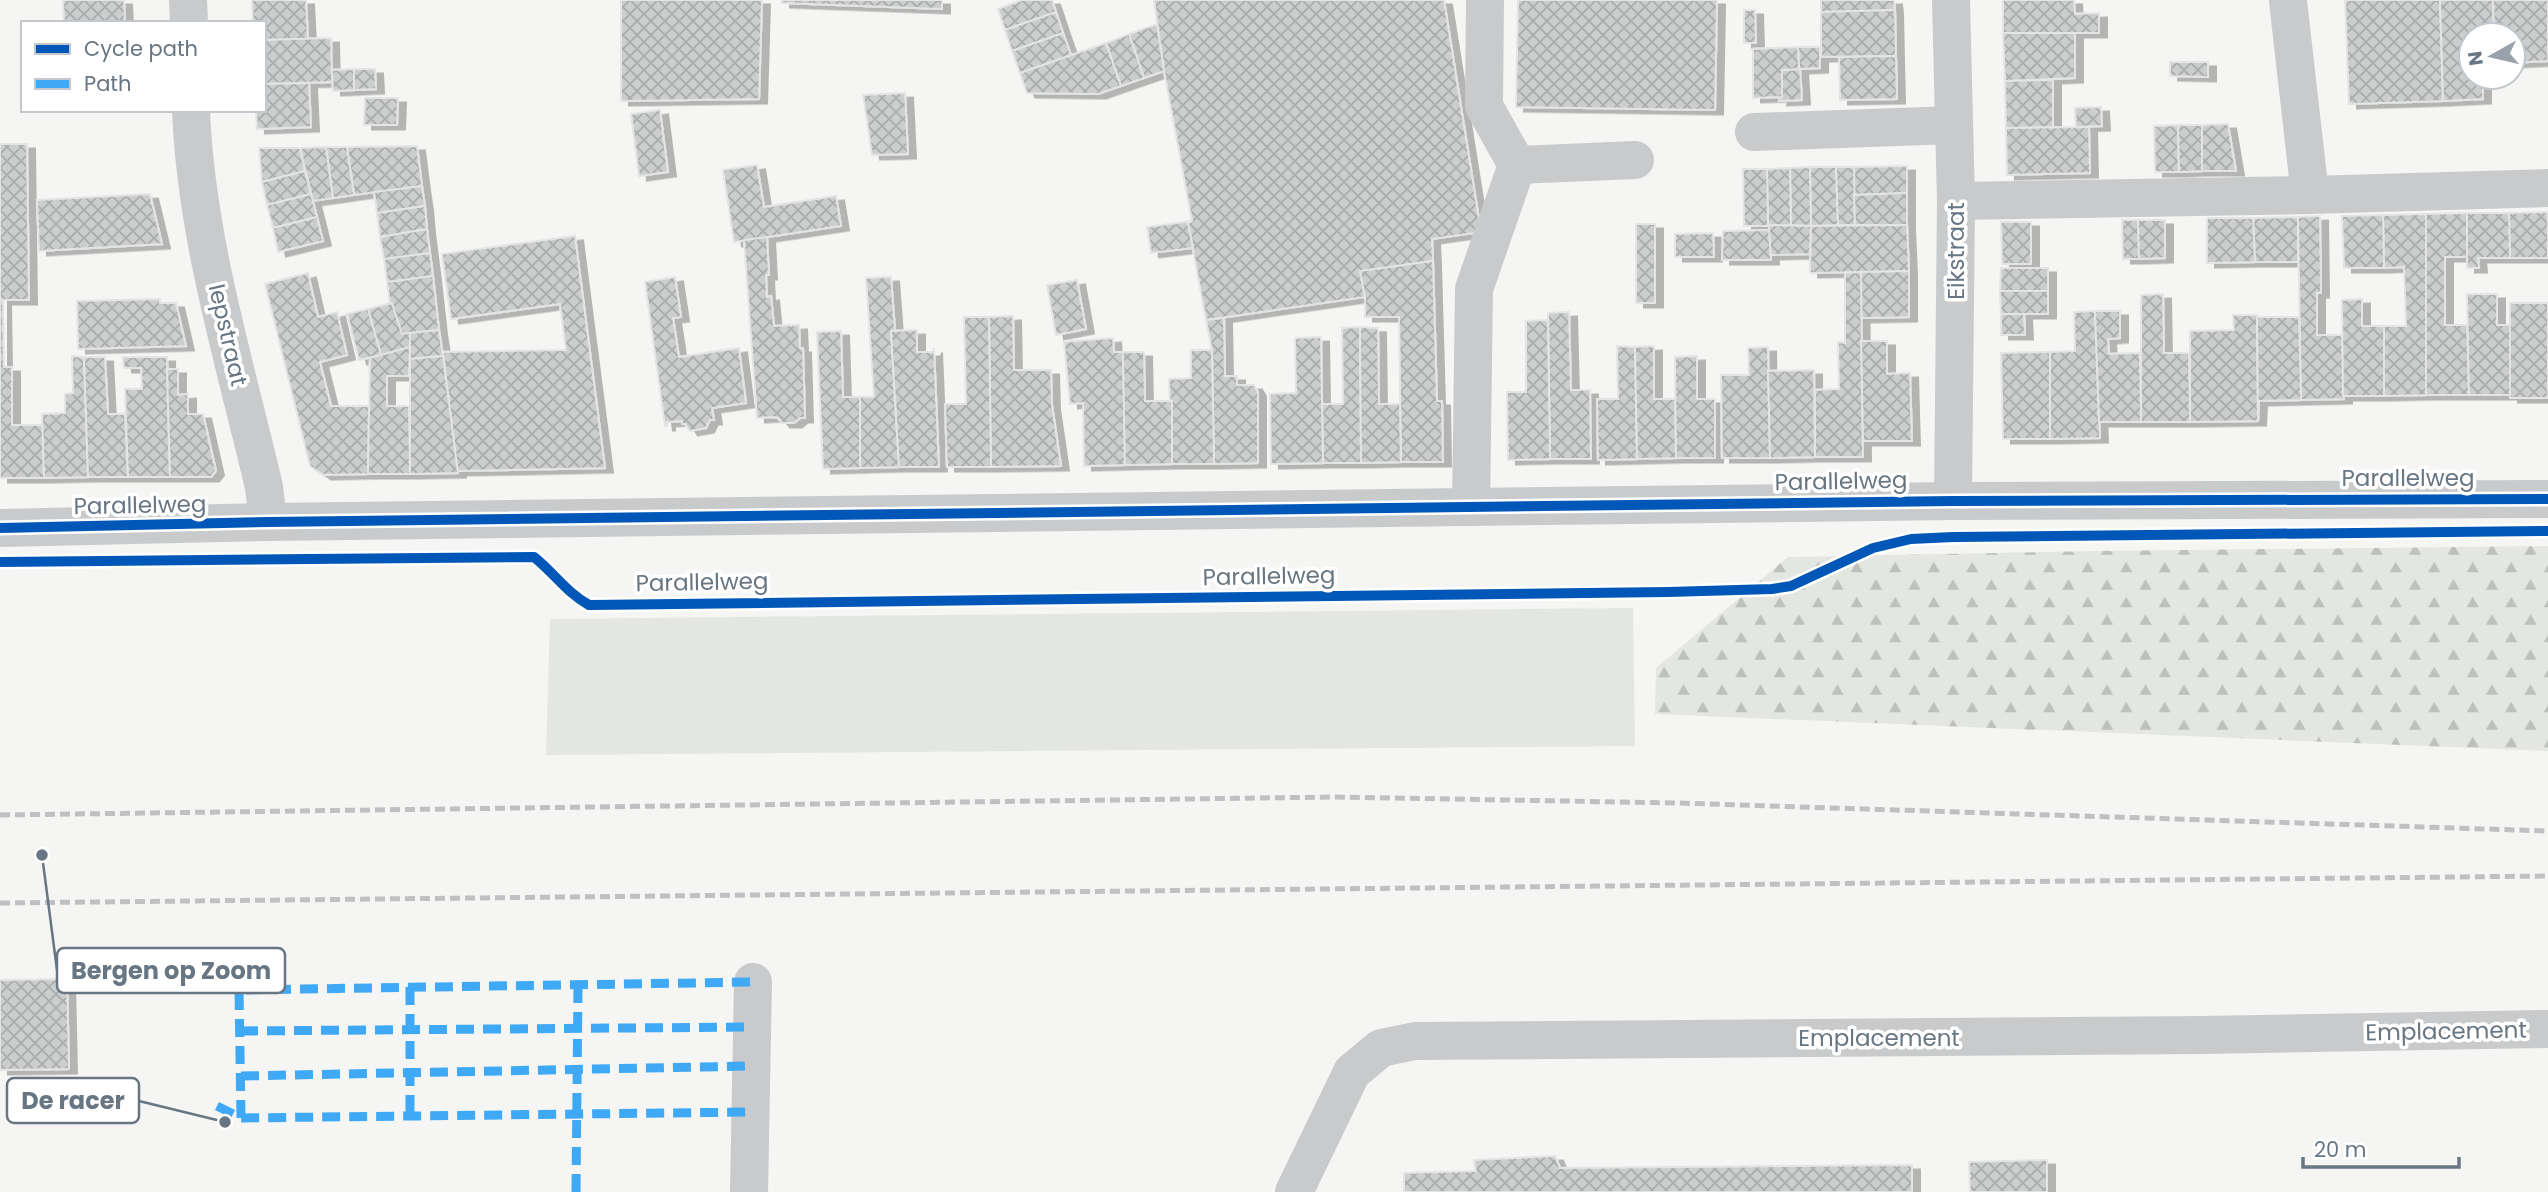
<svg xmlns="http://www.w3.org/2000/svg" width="2548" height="1192" viewBox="0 0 2548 1192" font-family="Poppins,sans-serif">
<defs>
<pattern id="forest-firs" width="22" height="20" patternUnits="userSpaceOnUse" patternTransform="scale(1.75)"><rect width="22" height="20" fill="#e4e7e1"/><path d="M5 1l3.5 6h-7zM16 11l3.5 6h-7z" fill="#bdc0bc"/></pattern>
<pattern id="building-cross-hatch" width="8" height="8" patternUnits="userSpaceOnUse" patternTransform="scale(1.75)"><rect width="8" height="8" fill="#cccece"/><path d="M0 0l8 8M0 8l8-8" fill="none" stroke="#a9acad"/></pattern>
<filter id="shadow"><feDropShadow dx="8" dy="4.5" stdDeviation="0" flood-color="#0004"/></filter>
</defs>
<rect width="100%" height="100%" fill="#f5f5f4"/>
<polygon fill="#e4e7e1" points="1633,608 1635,746 546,755 550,619"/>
<polygon fill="url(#forest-firs)" points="2548,546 2548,751 1655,714 1656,668 1788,557 2095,551"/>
<g fill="url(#building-cross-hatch)" stroke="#e4e4e4" stroke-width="2" filter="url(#shadow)">
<polygon points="63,0 124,0 125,22 64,23"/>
<polygon points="252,0 306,0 308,39 264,40 264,23 253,23"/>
<polygon points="621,0 762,0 759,99 621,101"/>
<polygon points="782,0 942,0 942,9 782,3"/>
<polygon points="1022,0 1052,0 1056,12 1005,30 998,9"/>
<polygon points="1154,0 1444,0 1481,232 1432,239 1433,261 1360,271 1365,297 1206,320 1188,223 1192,221 1164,71"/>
<polygon points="1518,0 1717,0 1715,110 1516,107"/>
<polygon points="1821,0 1894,0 1895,10 1821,12"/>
<polygon points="2003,0 2074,0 2075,14 2099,13 2099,33 2003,33"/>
<polygon points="2345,0 2440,0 2443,101 2349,104"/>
<polygon points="2440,0 2493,0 2494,35 2471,35 2471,77 2483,77 2483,99 2443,101"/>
<polygon points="2493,0 2548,0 2548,61 2513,63 2513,35 2494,35"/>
<polygon points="1744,10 1755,10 1756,43 1744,43"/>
<polygon points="1895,10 1896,56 1821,57 1821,12"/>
<polygon points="1056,12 1063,33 1012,51 1005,30"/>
<polygon points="1157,24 1164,71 1144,78 1129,34"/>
<polygon points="1063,33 1071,55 1020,73 1012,51"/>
<polygon points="2003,33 2075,33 2075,78 2005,81"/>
<polygon points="1129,34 1144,78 1121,86 1106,43"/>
<polygon points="331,38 332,82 264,84 264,40"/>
<polygon points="1106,43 1121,86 1098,94 1027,93 1020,73"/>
<polygon points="1798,47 1820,47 1820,68 1800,69 1802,100 1779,101 1780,97 1782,97 1782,70 1799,69"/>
<polygon points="1798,47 1799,69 1782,70 1782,97 1753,98 1753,49"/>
<polygon points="1896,56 1897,99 1840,100 1839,57"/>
<polygon points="2170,62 2208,62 2208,77 2170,76"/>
<polygon points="354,69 375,69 376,89 354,90"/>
<polygon points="354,69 354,90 333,91 332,70"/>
<polygon points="2053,80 2053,127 2006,128 2005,81"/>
<polygon points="309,83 311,127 257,129 256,110 264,110 264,84"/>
<polygon points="905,93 908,154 872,155 863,95"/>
<polygon points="365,98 398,98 397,125 364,125"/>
<polygon points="2101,107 2102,126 2076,127 2075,108"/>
<polygon points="660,110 668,172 639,176 631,114"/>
<polygon points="2228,124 2236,171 2202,171 2202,125"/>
<polygon points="2178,125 2179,172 2155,172 2154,126"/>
<polygon points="2178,125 2202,125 2202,171 2179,172"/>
<polygon points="2089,127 2090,173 2007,175 2006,128"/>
<polygon points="0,144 27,144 29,300 0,300"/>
<polygon points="417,146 422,186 354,195 347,147"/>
<polygon points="326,147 347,147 354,195 333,198"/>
<polygon points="326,147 333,198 313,201 300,148"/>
<polygon points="259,148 300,148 305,171 262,182"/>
<polygon points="757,165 764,207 836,196 841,226 734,242 723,170"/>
<polygon points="1907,166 1907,193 1854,195 1854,167"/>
<polygon points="1810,167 1836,167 1838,225 1811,226"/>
<polygon points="1810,167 1811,226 1791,225 1790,168"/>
<polygon points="1836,167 1854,167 1855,225 1838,225"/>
<polygon points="1790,168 1791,225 1768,226 1767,169"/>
<polygon points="1743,169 1767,169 1768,226 1744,226"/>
<polygon points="305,171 311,194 267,205 262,182"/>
<polygon points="422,186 425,206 377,213 374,192"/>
<polygon points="1907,193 1907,225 1855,225 1854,195"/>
<polygon points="150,194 162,244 39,251 37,200"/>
<polygon points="311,194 317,217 273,228 267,205"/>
<polygon points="425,206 427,229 380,237 377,213"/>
<polygon points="2548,212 2548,258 2510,258 2509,213"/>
<polygon points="2467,213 2509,213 2510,258 2478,258 2479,268 2467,268"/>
<polygon points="2467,213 2467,257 2445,257 2445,325 2467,325 2469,395 2426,395 2426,214"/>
<polygon points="2426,214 2426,395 2384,396 2384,326 2406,326 2404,267 2384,268 2383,215"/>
<polygon points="2383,215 2384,268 2344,268 2342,216"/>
<polygon points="2320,216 2321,293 2317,293 2317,335 2342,335 2344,399 2301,400 2298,217"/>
<polygon points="317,217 323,241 278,252 273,228"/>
<polygon points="2298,217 2298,262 2255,262 2253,218"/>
<polygon points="2207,218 2253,218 2255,262 2207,263"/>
<polygon points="2122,220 2138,220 2139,259 2123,259"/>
<polygon points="2138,220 2165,220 2165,258 2139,259"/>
<polygon points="1192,221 1188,223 1193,248 1151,253 1147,227"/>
<polygon points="2001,222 2031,222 2031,264 2002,264"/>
<rect x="1636" y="224" width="19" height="79"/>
<polygon points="1769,225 1811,226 1810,254 1770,255"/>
<polygon points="1907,225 1909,271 1810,273 1811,226"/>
<polygon points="427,229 430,253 384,259 380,237"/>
<polygon points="1769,230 1771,260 1722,260 1723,231"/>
<polygon points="1713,233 1714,257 1675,257 1675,234"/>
<polygon points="575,236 605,468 457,471 443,352 566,350 560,304 451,319 442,254"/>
<polygon points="767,237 769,275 766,275 767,297 771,296 774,326 799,325 800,348 803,348 805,418 800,418 794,423 782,423 778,418 773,417 757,418 744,240"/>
<polygon points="430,253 433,276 387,282 384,259"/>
<polygon points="1433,261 1437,401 1442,401 1443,462 1401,462 1399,317 1365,317 1365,297 1360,271"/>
<polygon points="2001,268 2048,268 2048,291 2000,291"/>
<polygon points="1909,271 1909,317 1861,318 1861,272"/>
<polygon points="1861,272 1863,457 1815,457 1815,390 1839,389 1838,342 1845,343 1845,273"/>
<polygon points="308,273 318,317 337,312 347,355 320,362 331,406 369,406 368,474 323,475 310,466 265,284"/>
<polygon points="433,276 439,330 402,334 390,304 387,282"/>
<polygon points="675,277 681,317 673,318 679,357 739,348 746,403 712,408 714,420 710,420 706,428 690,431 685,424 682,424 682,421 667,422 667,426 665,426 645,282"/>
<polygon points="891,277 895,330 891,331 899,467 860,468 860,397 874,397 866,278"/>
<polygon points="1077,280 1086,329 1056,335 1047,285"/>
<polygon points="2000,291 2048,291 2048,314 2001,314"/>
<polygon points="2163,294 2164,353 2189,353 2190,422 2141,422 2141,295"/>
<polygon points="2467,294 2497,294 2497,325 2510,325 2510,395 2469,395"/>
<polygon points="160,299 160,303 176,303 186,346 78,349 77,301"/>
<polygon points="2362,299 2362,326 2384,326 2384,396 2343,396 2342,300"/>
<polygon points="0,300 3,300 4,367 12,367 12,425 43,425 44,478 0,478"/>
<polygon points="392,303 402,334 410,333 410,347 381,355 368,309"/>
<rect x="2510" y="303" width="38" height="95"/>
<polygon points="368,309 381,355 359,360 347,314"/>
<polygon points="2095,311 2100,438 2050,439 2050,352 2075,351 2074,312"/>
<polygon points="2095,311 2120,311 2120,338 2108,339 2109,354 2140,353 2141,422 2099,422"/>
<polygon points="1569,312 1571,390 1590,390 1591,459 1550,459 1548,313"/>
<polygon points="2001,314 2024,314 2025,335 2001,335"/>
<polygon points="2233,315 2257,315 2258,421 2190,422 2190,331 2234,330"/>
<polygon points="1013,316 1014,370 1051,370 1052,405 1061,466 991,467 989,317"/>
<polygon points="964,317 989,317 991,467 947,467 945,404 966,404"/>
<polygon points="2257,317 2299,317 2301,400 2259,401 2258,421"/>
<polygon points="1224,318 1225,376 1237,376 1237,385 1254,385 1258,392 1258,463 1214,464 1212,350 1206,320"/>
<polygon points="1548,320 1550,459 1508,460 1507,392 1526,392 1526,321"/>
<polygon points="1360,327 1361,463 1323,463 1322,404 1343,404 1342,328"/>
<polygon points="1360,327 1378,328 1379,404 1400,404 1401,462 1361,463"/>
<polygon points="439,330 443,356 410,359 410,333"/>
<polygon points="917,330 917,352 933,352 934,348 939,467 899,467 891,331"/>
<polygon points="841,331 843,397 860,397 860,468 823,469 817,332"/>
<polygon points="1321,337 1323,463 1271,464 1270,394 1296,393 1295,338"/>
<polygon points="1113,338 1114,352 1123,352 1125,465 1084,466 1083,403 1070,404 1064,342"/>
<polygon points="1861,341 1887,341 1887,374 1910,373 1912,441 1863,441"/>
<polygon points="1617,346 1635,347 1637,459 1598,460 1597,399 1618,399"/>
<polygon points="1654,346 1654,399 1675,399 1676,458 1637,459 1635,347"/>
<polygon points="410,347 409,376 387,376 387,406 409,406 410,474 368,474 370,358"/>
<polygon points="1768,347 1770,458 1722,458 1721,375 1749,375 1748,348"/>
<polygon points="1191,350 1212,350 1214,464 1172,464 1169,379 1191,378"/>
<polygon points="1123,352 1144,352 1145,401 1172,401 1172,464 1125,465"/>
<polygon points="2050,352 2050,439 2003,439 2001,353"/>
<polygon points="72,356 84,357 88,477 44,478 42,414 65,413 65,394 73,393"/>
<polygon points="443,356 458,473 410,474 410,359"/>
<polygon points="1697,356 1697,399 1715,399 1715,458 1676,458 1675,357"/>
<polygon points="84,357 105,357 108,414 125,414 128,477 88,477"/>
<polygon points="123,357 167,357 170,477 128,477 125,389 142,389 141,368 124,368"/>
<polygon points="167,369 178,369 178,395 188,394 188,414 203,414 216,471 211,477 170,477"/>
<polygon points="1814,370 1815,457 1770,458 1768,371"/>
<polygon points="67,979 69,1069 0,1070 0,980"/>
<polygon points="1555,1156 1560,1168 1912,1165 1912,1192 1404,1192 1404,1173 1476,1171 1474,1160"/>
<polygon points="2047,1160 2047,1192 1970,1192 1969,1162"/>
</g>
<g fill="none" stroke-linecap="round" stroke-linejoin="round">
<g stroke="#c9cacb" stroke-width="38">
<polyline points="188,0 189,23"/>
<polyline points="1485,0 1484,106 1517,165"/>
<polyline points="1951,0 1956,201 1953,501"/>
<polyline points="2288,1 2310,195"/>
<path d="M 191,110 C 196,238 235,363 264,487 L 268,522"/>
<polyline points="1754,132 1954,125"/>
<polyline points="1956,201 2310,195 2548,188"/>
<polyline points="1471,507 1474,289 1517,165 1635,160"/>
<polyline points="0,528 268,522 1953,501 2548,499"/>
<polyline points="749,1192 753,982"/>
<polyline points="1294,1192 1352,1072 1381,1048 1415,1041 2202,1035 2548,1029"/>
</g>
<g stroke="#bfc0c1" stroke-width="5" stroke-dasharray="10 5" stroke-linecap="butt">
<polyline points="0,815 1334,797 1678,803 2548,831"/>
<polyline points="0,903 2548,876"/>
</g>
<g stroke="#3fa9f5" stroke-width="9" stroke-dasharray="18 9" stroke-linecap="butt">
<polyline points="410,987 410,1117"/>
<polyline points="240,1031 752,1027"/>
<polyline points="241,1076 751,1066"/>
<polyline points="217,1106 241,1118 750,1112"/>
<polyline points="241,1118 239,990 753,982"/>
<polyline points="576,1192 578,985"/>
</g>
<g stroke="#fff" stroke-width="15">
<g id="cycleway">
<polyline points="0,528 268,522 1953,501 2548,499"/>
<path d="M 0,562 L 534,557 C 553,572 567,593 589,605 L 1668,592 L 1772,589 L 1791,586 L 1873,548 L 1911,539 L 1953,537 L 2548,531"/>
</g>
</g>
<use href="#cycleway" stroke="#0057b8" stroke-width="10"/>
</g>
<g text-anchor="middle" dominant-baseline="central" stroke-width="7" stroke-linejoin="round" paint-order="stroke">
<g font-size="23" fill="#677682" stroke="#fff">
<text transform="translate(1956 251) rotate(-90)">Eikstraat</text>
<text transform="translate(228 335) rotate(77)">Iepstraat</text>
<text x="2408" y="478">Parallelweg</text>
<text transform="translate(1841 481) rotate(-1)">Parallelweg</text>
<text transform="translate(140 505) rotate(-1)">Parallelweg</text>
<text transform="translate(1269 576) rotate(-1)">Parallelweg</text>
<text transform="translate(702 582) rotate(-1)">Parallelweg</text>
<text transform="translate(2446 1031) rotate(-1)">Emplacement</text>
<text x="1879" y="1038">Emplacement</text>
</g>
</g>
<path fill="none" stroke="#677682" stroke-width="2.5" d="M42 855L57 970M225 1122L139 1101"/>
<g fill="#677682" stroke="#fff" stroke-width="2.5">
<circle cx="42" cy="855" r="7"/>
<circle cx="225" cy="1122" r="7"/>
</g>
<g fill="#fff" stroke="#677682" stroke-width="2.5">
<rect x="57" y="948" width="228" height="45" rx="7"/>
<rect x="7" y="1078" width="132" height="45" rx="7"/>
</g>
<g font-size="24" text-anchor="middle" font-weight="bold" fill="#677682">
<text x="171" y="979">Bergen op Zoom</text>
<text x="73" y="1109">De racer</text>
</g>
<rect x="21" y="21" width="245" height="91" fill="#ffffff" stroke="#c2c8cd" stroke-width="2"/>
<rect x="35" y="44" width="35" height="10" fill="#0057b8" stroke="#c2c8cd" stroke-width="2"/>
<text x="84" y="56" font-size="21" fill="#677682">Cycle path</text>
<rect x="35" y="79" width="35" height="10" fill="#3fa9f5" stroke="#c2c8cd" stroke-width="2"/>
<text x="84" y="91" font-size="21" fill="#677682">Path</text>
<g transform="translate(2492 56) rotate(262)"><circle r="33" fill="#ffffff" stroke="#c2c8cd" stroke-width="2"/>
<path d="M0-5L12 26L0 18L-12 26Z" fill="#99a2aa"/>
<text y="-10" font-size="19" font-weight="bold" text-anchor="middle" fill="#677682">N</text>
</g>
<path d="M2303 1157v10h156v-10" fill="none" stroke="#677682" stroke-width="3.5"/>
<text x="2314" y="1157" font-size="21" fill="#677682" stroke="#ffffff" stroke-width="5" paint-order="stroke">20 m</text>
</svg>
